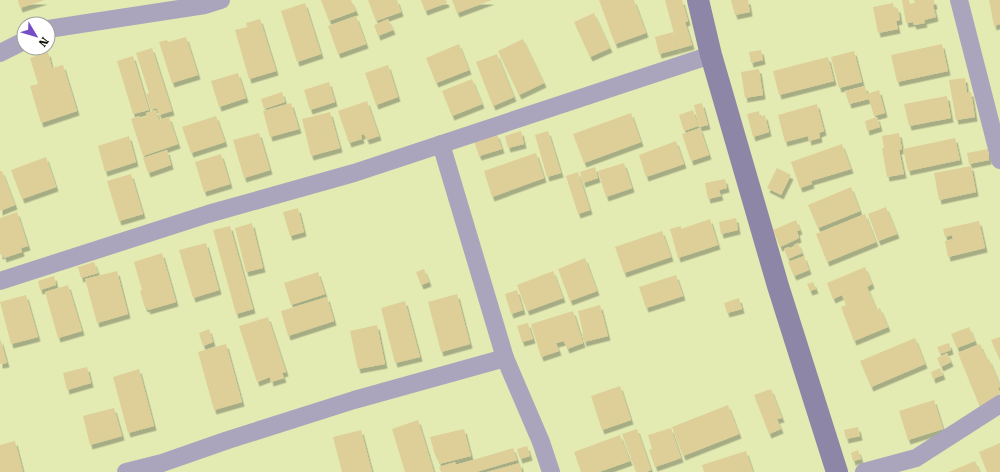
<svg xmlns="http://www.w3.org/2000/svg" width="1000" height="472" viewBox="0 0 1000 472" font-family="'Roboto Serif',serif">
<defs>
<filter id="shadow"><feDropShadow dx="2.5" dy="4.5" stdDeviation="0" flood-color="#0004"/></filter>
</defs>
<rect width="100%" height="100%" fill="#e3ebb3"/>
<g fill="#decf98" filter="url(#shadow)">
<polygon points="18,0 45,0 20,8"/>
<polygon points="321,0 351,0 356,11 329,21"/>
<polygon points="368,0 397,0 401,12 376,21"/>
<polygon points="421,0 446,0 447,3 425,11"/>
<polygon points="452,0 492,0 457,13"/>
<polygon points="599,0 634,0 646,33 615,44"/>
<polygon points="665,0 682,0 688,21 685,22 692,45 678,49"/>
<polygon points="731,0 748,0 750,12 735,15"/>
<polygon points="902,0 909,0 910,4 915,3 914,0 934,0 935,5 933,5 936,17 924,20 925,23 914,25 913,22 906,23"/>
<polygon points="989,0 1000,0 1000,24 994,26"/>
<polygon points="305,3 321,54 297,62 281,11"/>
<polygon points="893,3 894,9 898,8 900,20 896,21 898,29 878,33 873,7"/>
<polygon points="594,13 610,48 590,57 574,22"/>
<polygon points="356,16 366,44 338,54 328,26"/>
<polygon points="260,19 276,71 249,79 235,30 247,27 246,23"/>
<polygon points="388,19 393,30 378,36 374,25"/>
<polygon points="673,32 678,49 659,54 655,37"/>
<polygon points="186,37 198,75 172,83 159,42 167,40 168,42"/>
<polygon points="523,39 544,83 519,95 498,51"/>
<polygon points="459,44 469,70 436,83 426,58"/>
<polygon points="942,44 948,71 897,82 891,55"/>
<polygon points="152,48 172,111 159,115 157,108 151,110 146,94 149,93 136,53"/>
<polygon points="761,50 763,60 751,63 749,52"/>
<polygon points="854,51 862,82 839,88 831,57"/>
<polygon points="48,52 52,68 63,65 77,111 41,123 30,86 38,84 30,58"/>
<polygon points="497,54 514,97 493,106 476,62"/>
<polygon points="133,56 149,110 133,114 117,61"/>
<polygon points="828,57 834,81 779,95 773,71"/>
<polygon points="388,65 398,97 376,105 365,73"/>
<polygon points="759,69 763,95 745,98 741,72"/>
<polygon points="238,73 246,98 219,107 211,81"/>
<polygon points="965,78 967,93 971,92 975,117 956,120 949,80"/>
<polygon points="472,79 482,104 452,116 442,91"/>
<polygon points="329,82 335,102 310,110 304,90"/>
<polygon points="865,86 867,94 879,90 885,113 874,116 869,99 849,104 845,91"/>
<polygon points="282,92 285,102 264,109 261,99"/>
<polygon points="947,96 951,118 909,126 904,104"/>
<polygon points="367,101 379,136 367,140 364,134 361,135 362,139 349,143 338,111"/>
<polygon points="291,103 299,129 270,137 263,111"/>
<polygon points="702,103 708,125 699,127 694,105"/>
<polygon points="817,104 824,131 819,133 820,138 809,141 808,136 785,142 778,115"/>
<polygon points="156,110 159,120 169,117 178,144 143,156 131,119 139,116 140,118 147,116 146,113"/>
<polygon points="693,110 698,126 684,131 679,115"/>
<polygon points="759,111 760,117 765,115 769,132 753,137 747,114"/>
<polygon points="330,112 340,148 311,156 302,119"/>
<polygon points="631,113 641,142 584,163 573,134"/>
<polygon points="216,116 225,142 191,153 182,127"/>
<polygon points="877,117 880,127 867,131 865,121"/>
<polygon points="700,128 709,155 691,161 682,134"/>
<polygon points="521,131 524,144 508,148 505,136"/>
<polygon points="548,131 561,173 547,177 535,135"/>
<polygon points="259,133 270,170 244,178 233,140"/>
<polygon points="899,133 902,149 899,150 904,174 887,177 882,148 884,148 882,136"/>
<polygon points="497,134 502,149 479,156 474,141"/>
<polygon points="129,136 136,162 105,172 98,146"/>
<polygon points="955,138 960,160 908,171 903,149"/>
<polygon points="676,141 684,164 646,177 639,155"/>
<polygon points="842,144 851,169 811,181 812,184 800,188 791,162"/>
<polygon points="988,149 989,160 969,164 967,153"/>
<polygon points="167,150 171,165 148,173 143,158"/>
<polygon points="536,153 544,178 492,197 484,171"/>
<polygon points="221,154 230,184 204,192 195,162"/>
<polygon points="46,157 56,187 22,199 11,170"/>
<polygon points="624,163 632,188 606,197 598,171"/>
<polygon points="971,166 976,192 939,200 934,173"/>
<polygon points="595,167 598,178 583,183 580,172"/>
<polygon points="777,168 791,175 781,195 767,188"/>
<polygon points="0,171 2,171 15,205 0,211"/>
<polygon points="578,172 590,210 578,214 566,176"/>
<polygon points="131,174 143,214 119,221 107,181"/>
<polygon points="725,179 727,188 719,190 721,196 708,199 705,183"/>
<polygon points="851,187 860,211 818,228 808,205"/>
<polygon points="886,207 897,234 878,241 868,214"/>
<polygon points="298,208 304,232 290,236 283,212"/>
<polygon points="17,212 28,246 21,248 22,252 4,258 3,254 0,255 0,218"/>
<polygon points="865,214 876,242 827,262 816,234"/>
<polygon points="736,218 738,230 721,234 719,222"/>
<polygon points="710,219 718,245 678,258 670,229 681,226 681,229"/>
<polygon points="796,220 800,230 797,231 799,238 780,247 773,230"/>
<polygon points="979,221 985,248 948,257 945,241 953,239 952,235 945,237 943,229"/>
<polygon points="252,223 263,268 246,272 235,228"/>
<polygon points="230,226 253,309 236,314 213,230"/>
<polygon points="662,231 671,257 624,273 615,247"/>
<polygon points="206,243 219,290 193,298 179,250"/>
<polygon points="798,243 802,253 788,259 784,249 789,247 790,249 794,247 794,245"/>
<polygon points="162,253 176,302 148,310 147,307 145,308 140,291 142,290 134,262"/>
<polygon points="804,256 809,270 794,276 788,262"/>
<polygon points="585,258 597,291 570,301 558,269"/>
<polygon points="94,262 98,273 81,278 78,267"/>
<polygon points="865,267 872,284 867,287 877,310 880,308 888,327 854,341 841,307 846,305 842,295 833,299 827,283"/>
<polygon points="424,269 429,282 421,285 416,272"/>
<polygon points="117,271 128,314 97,323 85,279"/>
<polygon points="553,271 563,298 527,311 517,285"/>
<polygon points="318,272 325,294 291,305 284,283"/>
<polygon points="676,275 683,296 646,308 639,287"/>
<polygon points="54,276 56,285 40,290 38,281"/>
<polygon points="813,282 816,289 810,291 807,284"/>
<polygon points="68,285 82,331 58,338 45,292"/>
<polygon points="517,290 523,310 511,314 505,294"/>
<polygon points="457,294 470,344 441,352 428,302"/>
<polygon points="26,295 38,337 11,344 0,302"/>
<polygon points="327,297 334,321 288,336 281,311"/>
<polygon points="739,298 742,309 727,313 724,303"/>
<polygon points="405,301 420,357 395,363 381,308"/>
<polygon points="600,305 608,336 584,342 582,333 583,333 578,311"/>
<polygon points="573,311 583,343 567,349 564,341 556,343 559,351 541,357 531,324"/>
<polygon points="268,317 286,372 282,373 284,378 271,382 270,377 257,382 239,326"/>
<polygon points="528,323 533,339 522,342 517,326"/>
<polygon points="377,325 385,364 358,369 350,331"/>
<polygon points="969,327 975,341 957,348 951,334"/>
<polygon points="209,329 213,342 203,346 199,333"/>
<polygon points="1000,337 1000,357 999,358 991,340"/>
<polygon points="0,338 7,363 0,364"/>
<polygon points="915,338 925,364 871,387 860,361"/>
<polygon points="949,343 951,350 940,354 937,347"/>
<polygon points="226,344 242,402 214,410 198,352"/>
<polygon points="980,344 987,360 989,359 1000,385 1000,387 998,388 1000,392 1000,405 982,412 958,353"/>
<polygon points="947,353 951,362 941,367 937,358"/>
<polygon points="87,367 91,383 67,390 63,373"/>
<polygon points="940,368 943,375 933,379 931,372"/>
<polygon points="139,369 154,426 128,433 113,377"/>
<polygon points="620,386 631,420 602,430 591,396"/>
<polygon points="771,389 782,418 777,419 781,429 769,434 754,395"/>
<polygon points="934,400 943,429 908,440 899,411"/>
<polygon points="728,405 739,434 683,456 672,427"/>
<polygon points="114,408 122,436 90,445 83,416"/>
<polygon points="418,420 434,472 405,472 392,429"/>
<polygon points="858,427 860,436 846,439 844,430"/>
<polygon points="671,428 681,458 655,467 649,450 652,449 648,435"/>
<polygon points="464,429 471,456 439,464 437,455 435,455 430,437"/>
<polygon points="637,429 651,470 646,472 636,472 622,434"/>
<polygon points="361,430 372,472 342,472 333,437"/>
<polygon points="620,435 630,461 599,472 581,472 574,452"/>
<polygon points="15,441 23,472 0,472 0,445"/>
<polygon points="1000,443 1000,472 987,472 979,452"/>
<polygon points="527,446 530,456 520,459 517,449"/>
<polygon points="513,448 517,460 476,472 441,472 439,467 455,462 456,465"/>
<polygon points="858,450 861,459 853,461 851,453"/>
<polygon points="746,451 753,472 704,472 702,465"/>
<polygon points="975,461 980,472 949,472"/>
<polygon points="520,463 522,472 487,472"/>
</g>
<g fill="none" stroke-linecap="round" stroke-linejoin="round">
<g stroke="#aaa5bc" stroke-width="18">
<polyline points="959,0 1000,160"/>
<polyline points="48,29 205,5 221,0"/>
<polyline points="0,53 24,41"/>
<polyline points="441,144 505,358 541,442 551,472"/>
<polyline points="0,281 208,214 354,173 711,55"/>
<polyline points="126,472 162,463 228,440 354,400 505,358"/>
<polyline points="864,472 916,458 1000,404"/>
</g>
<polyline stroke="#8d86a7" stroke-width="22" points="698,0 711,55 778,286 837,472"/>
</g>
<g transform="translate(36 36) rotate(128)"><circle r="19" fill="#ffffff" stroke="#9e9f99"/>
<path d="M0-3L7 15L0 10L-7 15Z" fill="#754dc6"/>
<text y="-6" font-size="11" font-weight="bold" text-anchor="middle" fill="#0c0e00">N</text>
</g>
</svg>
